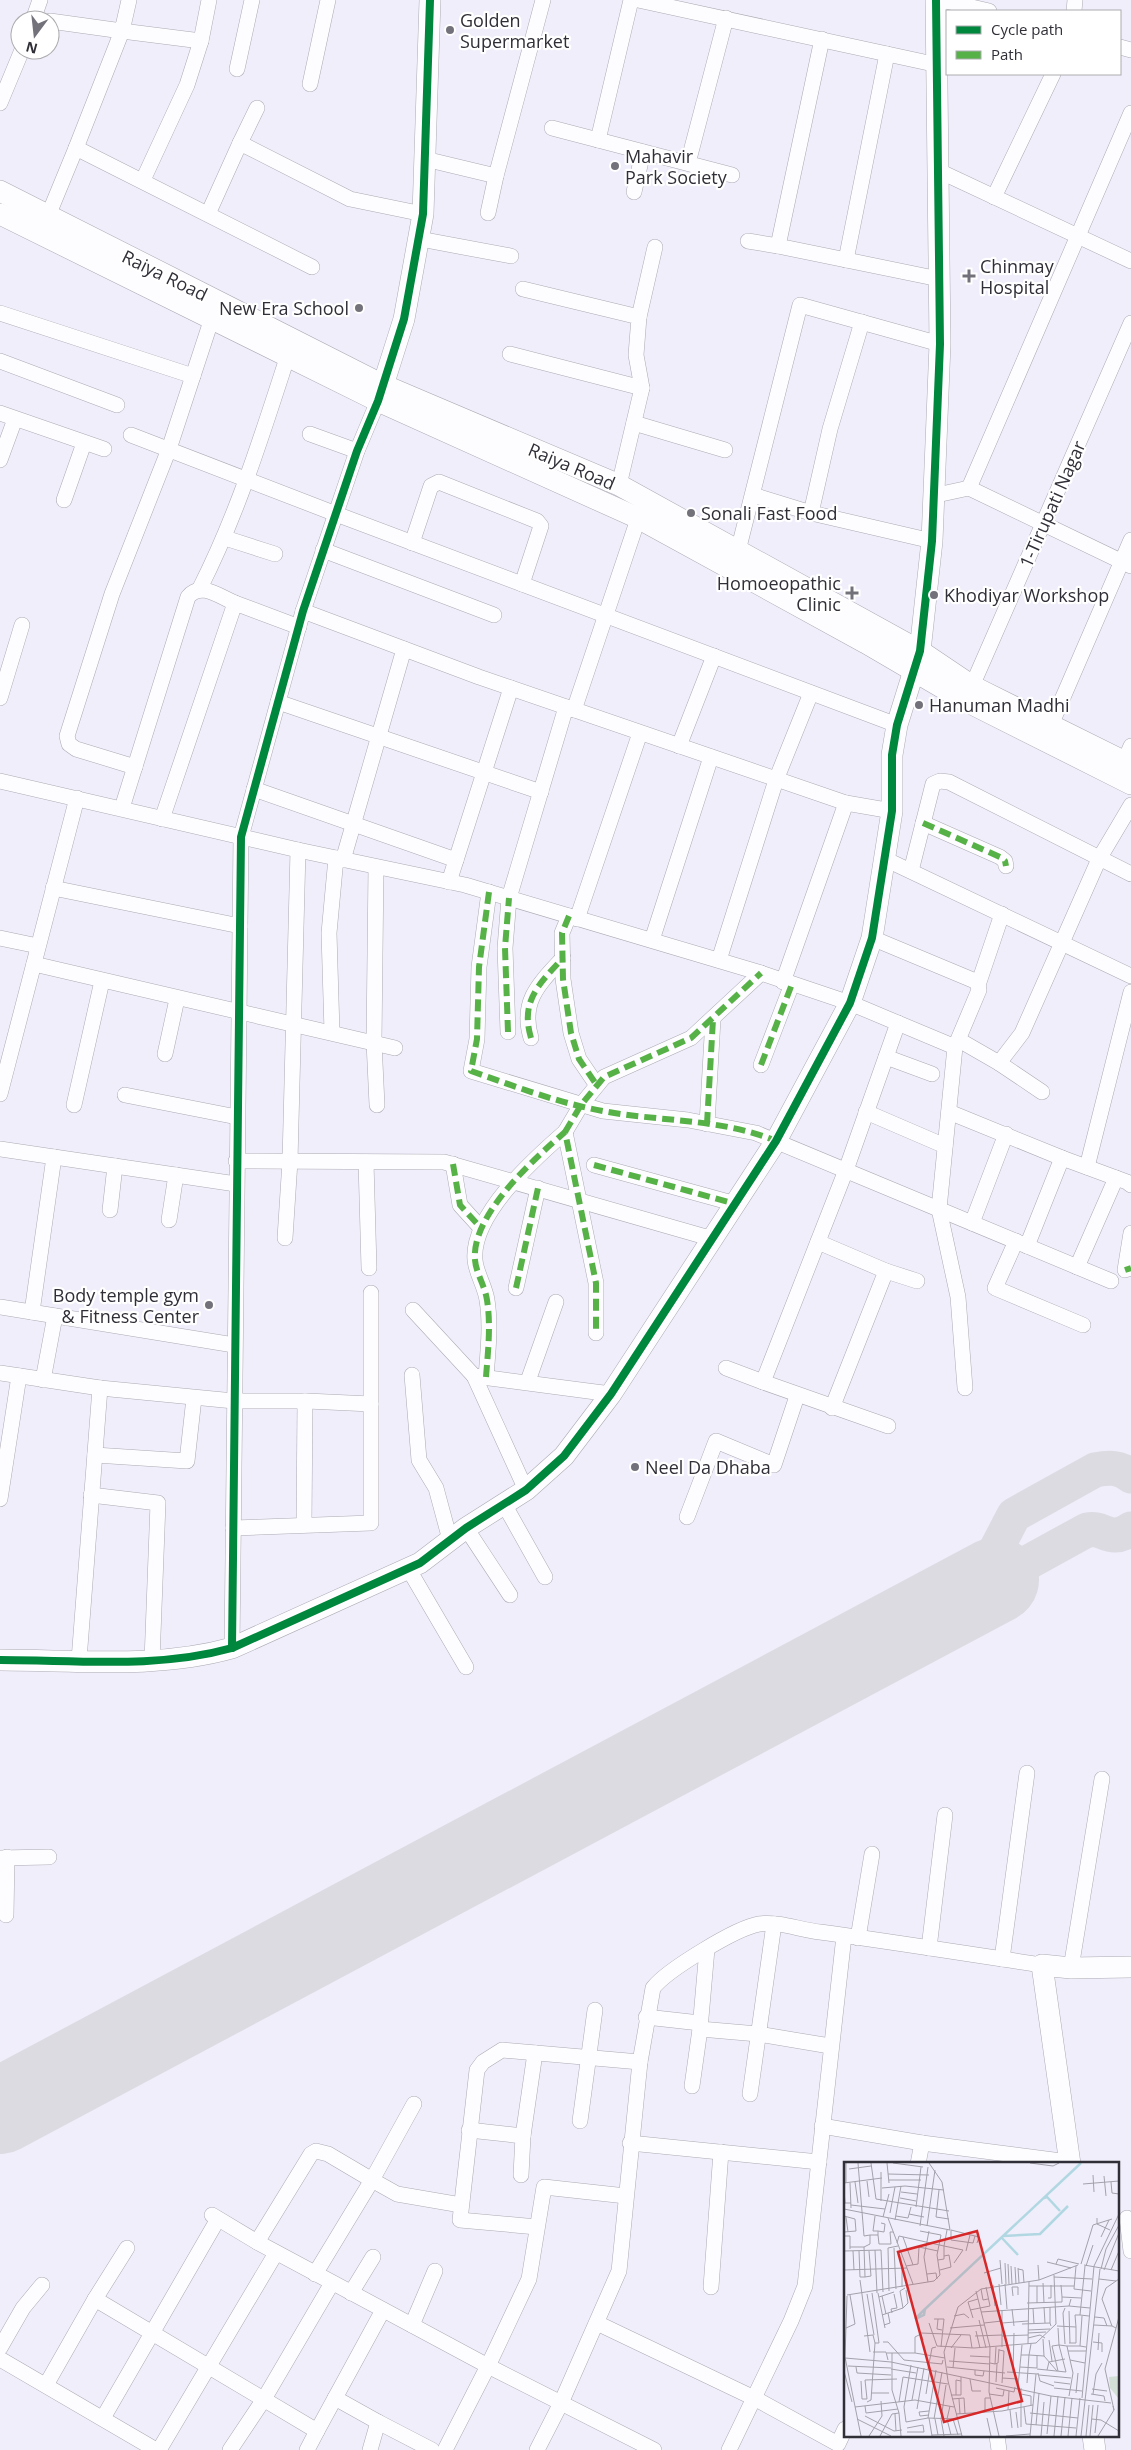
<svg xmlns="http://www.w3.org/2000/svg" width="1131" height="2450" viewBox="0 0 1131 2450" font-family="'Open Sans',sans-serif">
<rect width="100%" height="100%" fill="#efeefa"/>
<g fill="none" stroke-linecap="round" stroke-linejoin="round">
<g stroke="#dcdbe2" stroke-width="35">
<path d="M 996,1580 L 1087,1530 C 1105,1526 1108,1544 1131,1529"/>
<path d="M 974,1592 L 1014,1515 L 1095,1470 C 1110,1467 1119,1467 1131,1476"/>
</g>
<polyline stroke="#dcdbe2" stroke-width="86" points="0,2111 996,1580"/>
<g stroke="#acabb4" stroke-width="16">
<g id="street">
<polyline points="638,0 938,65"/>
<polyline points="941,0 989,11"/>
<polyline points="1074,11 1075,0"/>
<polyline points="33,20 40,0"/>
<polyline points="50,21 122,31 129,0"/>
<polyline points="822,39 778,246 939,279"/>
<polyline points="1120,47 1131,50"/>
<polyline points="237,69 252,0"/>
<polyline points="310,84 328,0"/>
<polyline points="0,103 22,50"/>
<polyline points="552,128 732,175"/>
<polyline points="598,140 631,0"/>
<polyline points="240,143 257,108"/>
<polyline points="76,148 122,31 201,41"/>
<polyline points="425,159 496,176 543,0"/>
<polyline points="688,163 726,18"/>
<polyline points="939,171 1131,261"/>
<polyline points="143,180 187,85 201,41 209,0"/>
<polyline points="634,192 643,152"/>
<polyline points="994,197 1053,74"/>
<polyline points="488,213 496,176"/>
<polyline points="208,214 240,143 350,199 423,214"/>
<polyline points="48,216 76,148 312,267"/>
<polyline points="420,239 511,256"/>
<polyline points="748,241 778,246"/>
<polyline points="846,260 887,54"/>
<polyline points="523,289 639,317 636,355 642,388 619,485"/>
<polyline points="0,313 193,376"/>
<polyline points="639,317 655,247"/>
<polyline points="510,354 642,388"/>
<polyline points="0,361 117,405"/>
<polyline points="0,413 104,449"/>
<polyline points="634,423 725,450"/>
<polyline points="310,434 357,451"/>
<polyline points="131,435 336,514 897,725"/>
<polyline points="0,460 15,419"/>
<polyline points="969,488 1131,113"/>
<polyline points="753,495 811,513 830,429 862,322"/>
<polyline points="932,496 969,488 1131,566"/>
<polyline points="64,500 84,443"/>
<polyline points="811,513 932,541"/>
<polyline points="225,538 275,554"/>
<polyline points="412,543 431,486 439,482 537,521 541,526 522,584"/>
<polyline points="323,550 494,615"/>
<polyline points="738,551 800,305 940,344"/>
<path d="M 200,588 C 238,513 262,435 288,355"/>
<polyline points="303,611 479,677 846,803"/>
<polyline points="972,686 1131,323"/>
<polyline points="0,698 22,625"/>
<polyline points="278,702 541,792"/>
<polyline points="574,710 641,510"/>
<polyline points="1051,725 1131,540"/>
<polyline points="679,746 714,656"/>
<polyline points="1124,762 1131,746"/>
<polyline points="135,767 76,749 69,744 67,736 112,594 169,449 212,318"/>
<polyline points="0,781 298,850 465,885 761,973 850,1003 955,1047 939,1209 958,1297 965,1388"/>
<polyline points="254,789 456,860"/>
<path d="M 122,808 L 188,597 C 201,581 220,597 235,603"/>
<polyline points="162,819 235,603 299,627"/>
<polyline points="923,823 1000,857 1005,861 1006,866"/>
<polyline points="885,859 1131,976"/>
<polyline points="343,860 404,649"/>
<polyline points="376,867 374,1042 377,1105"/>
<polyline points="911,871 933,784 940,781 949,782 1131,874"/>
<polyline points="449,882 511,688"/>
<polyline points="53,888 240,926"/>
<polyline points="489,892 479,967 477,1039 471,1071 603,1111 688,1120 756,1133 1111,1281"/>
<polyline points="569,916 562,933 563,979 571,1033 579,1059 596,1084"/>
<polyline points="577,919 640,733"/>
<polyline points="0,938 38,946"/>
<polyline points="872,938 975,981 978,985 979,990 955,1047"/>
<polyline points="652,940 711,757"/>
<polyline points="719,960 776,780 811,693"/>
<polyline points="34,964 395,1048"/>
<polyline points="783,982 846,803 892,811"/>
<polyline points="978,985 1002,914"/>
<polyline points="332,1032 329,933 336,858"/>
<polyline points="508,1032 505,948 509,898 566,707"/>
<path d="M 531,1038 C 520,1001 539,984 563,958"/>
<polyline points="959,1040 999,1063 1022,1033 1099,859 1131,805"/>
<polyline points="165,1054 177,999"/>
<polyline points="886,1057 932,1074"/>
<polyline points="999,1063 1042,1092"/>
<polyline points="761,1065 792,984"/>
<polyline points="0,1094 77,798"/>
<polyline points="125,1095 237,1117"/>
<polyline points="74,1105 102,981"/>
<polyline points="866,1112 945,1146"/>
<polyline points="949,1112 1062,1158"/>
<polyline points="707,1124 713,1019"/>
<polyline points="565,1132 581,1105 604,1077 691,1038 761,973"/>
<polyline points="0,1149 236,1184"/>
<polyline points="236,1161 444,1162 713,1239"/>
<polyline points="366,1162 369,1268"/>
<polyline points="453,1164 460,1205 480,1227"/>
<polyline points="594,1165 736,1204"/>
<polyline points="1087,1167 1131,992"/>
<polyline points="110,1210 115,1166"/>
<polyline points="169,1220 176,1175"/>
<polyline points="972,1223 1006,1134"/>
<polyline points="1131,1233 1125,1270 1131,1268"/>
<polyline points="285,1238 290,1161 298,850"/>
<polyline points="1016,1241 995,1288 1083,1325"/>
<polyline points="818,1242 886,1271 832,1408"/>
<polyline points="1027,1246 1062,1158 1127,1182 1131,1185"/>
<polyline points="1077,1267 1116,1178"/>
<polyline points="886,1271 917,1281"/>
<polyline points="516,1288 538,1188"/>
<polyline points="0,1307 234,1345"/>
<polyline points="413,1310 474,1376 611,1394"/>
<polyline points="32,1312 54,1157"/>
<polyline points="726,1368 763,1382"/>
<polyline points="0,1373 100,1388"/>
<polyline points="412,1375 419,1460 436,1488 450,1540"/>
<polyline points="474,1376 526,1490"/>
<path d="M 486,1377 C 488,1351 491,1325 487,1300 C 485,1286 476,1273 475,1260 C 471,1215 534,1159 565,1132 L 596,1283 L 596,1333"/>
<polyline points="43,1380 55,1316"/>
<polyline points="528,1381 556,1302"/>
<polyline points="888,1426 763,1382 846,1170 898,1023"/>
<polyline points="95,1455 187,1461 194,1398"/>
<polyline points="91,1495 158,1503 152,1661"/>
<polyline points="0,1499 19,1376"/>
<polyline points="504,1504 545,1577"/>
<polyline points="687,1517 716,1441 774,1465 797,1396"/>
<polyline points="304,1525 305,1401"/>
<polyline points="233,1528 371,1523 371,1293"/>
<polyline points="466,1528 510,1595"/>
<polyline points="408,1568 466,1667"/>
<polyline points="232,1648 241,837 303,611 357,451 378,401"/>
<polyline points="79,1660 100,1388 234,1401 307,1401 371,1404"/>
<polyline points="0,1858 49,1857"/>
<polyline points="6,1915 7,1857"/>
<polyline points="858,1938 872,1854"/>
<polyline points="929,1948 945,1815"/>
<polyline points="707,1949 700,2029 758,2034 830,2046"/>
<polyline points="1002,1959 1027,1773"/>
<polyline points="1071,1968 1102,1779"/>
<polyline points="646,2017 700,2023"/>
<polyline points="692,2086 700,2029"/>
<polyline points="750,2094 774,1924"/>
<polyline points="414,2104 372,2180 328,2154 316,2151 311,2154 257,2242 488,2366 445,2450"/>
<polyline points="580,2121 595,2010"/>
<polyline points="822,2126 922,2143 918,2164"/>
<polyline points="469,2130 523,2136 535,2053"/>
<polyline points="630,2143 819,2162"/>
<polyline points="922,2143 1069,2162"/>
<polyline points="521,2175 523,2136"/>
<polyline points="626,2196 544,2187 529,2279 488,2366 654,2450"/>
<polyline points="212,2215 257,2242"/>
<polyline points="1127,2218 1131,2251"/>
<polyline points="537,2227 460,2220 477,2070 483,2062 502,2050 640,2062"/>
<polyline points="315,2274 372,2180 397,2194 461,2205"/>
<polyline points="711,2287 721,2152"/>
<polyline points="351,2293 373,2257"/>
<polyline points="95,2299 127,2248"/>
<polyline points="597,2323 754,2398 838,2444 845,2429"/>
<polyline points="412,2325 435,2271"/>
<polyline points="0,2348 23,2308 42,2285"/>
<polyline points="0,2359 156,2450"/>
<polyline points="46,2385 95,2299 317,2431 335,2398 378,2422 370,2450"/>
<polyline points="335,2398 383,2310"/>
<polyline points="103,2418 218,2219"/>
<polyline points="378,2422 432,2450"/>
<polyline points="997,2436 999,2450"/>
<polyline points="159,2450 276,2253"/>
<polyline points="230,2450 264,2399 332,2283"/>
<polyline points="307,2450 317,2431"/>
<path d="M 537,2450 L 561,2403 L 619,2271 L 640,2062 L 653,1988 C 667,1970 736,1928 759,1924 C 779,1921 800,1930 820,1932 C 894,1942 968,1954 1042,1965"/>
<polyline points="729,2450 791,2321 805,2286 844,1936"/>
</g>
</g>
<g stroke="#acabb4" stroke-width="22">
<g id="secondary">
<polyline points="0,191 383,385 619,485 920,651 972,686 1131,765"/>
<polyline points="0,214 378,401 638,518 866,643 960,698 1131,784"/>
<polyline points="379,398 404,319 423,214 430,0"/>
<path d="M 0,1660 C 77,1660 157,1669 232,1648 L 420,1563 L 466,1528 L 526,1490 L 564,1456 L 611,1394 L 776,1141 L 850,1003 L 872,938 L 892,811 L 892,755 L 897,725 L 920,651 L 932,541 L 940,344 L 936,0"/>
<polyline points="1070,2164 1042,1965 1071,1968 1131,1967"/>
<polyline points="1093,2436 1095,2450"/>
</g>
</g>
<use href="#street" stroke="#fdfcfe" stroke-width="15"/>
<use href="#secondary" stroke="#fdfcfe" stroke-width="21"/>
<g stroke="#56b246" stroke-width="6" stroke-dasharray="12 6" stroke-linecap="butt">
<polyline points="923,823 1000,857 1005,861 1006,866"/>
<path d="M 489,892 L 479,967 L 477,1039 L 471,1071 C 514,1086 558,1103 603,1111 C 660,1122 721,1118 776,1141"/>
<polyline points="569,916 562,933 563,979 571,1033 579,1059 596,1084"/>
<polyline points="508,1032 505,948 509,898"/>
<path d="M 531,1038 C 520,1001 539,984 563,958"/>
<polyline points="761,1065 792,984"/>
<polyline points="707,1124 713,1019"/>
<polyline points="565,1132 581,1105 604,1077 691,1038 761,973"/>
<polyline points="453,1164 460,1205 480,1227"/>
<polyline points="594,1165 736,1204"/>
<polyline points="1125,1270 1131,1268"/>
<polyline points="516,1288 538,1188"/>
<path d="M 486,1377 C 488,1351 491,1325 487,1300 C 485,1286 476,1273 475,1260 C 471,1215 534,1159 565,1132 L 596,1283 L 596,1333"/>
</g>
<g stroke="#fff" stroke-width="11">
<g id="cycleway">
<polyline points="232,1648 241,837 303,611 357,451 378,401 404,319 423,214 430,0"/>
<path d="M 0,1660 C 77,1660 157,1669 232,1648 L 420,1563 L 466,1528 L 526,1490 L 564,1456 L 611,1394 L 776,1141 L 850,1003 L 872,938 L 892,811 L 892,755 L 897,725 L 920,651 L 932,541 L 940,344 L 936,0"/>
</g>
</g>
<use href="#cycleway" stroke="#00873e" stroke-width="8"/>
</g>
<g fill="#73727b" stroke="#fff" stroke-width="2">
<circle cx="450" cy="30" r="5"/>
<circle cx="615" cy="166" r="5"/>
<path d="M966.5 268.5h5v5h5v5h-5v5h-5v-5h-5v-5h5z"/>
<circle cx="359" cy="308" r="5"/>
<circle cx="691" cy="513" r="5"/>
<path d="M849.5 585.5h5v5h5v5h-5v5h-5v-5h-5v-5h5z"/>
<circle cx="934" cy="595" r="5"/>
<circle cx="919" cy="705" r="5"/>
<circle cx="209" cy="1305" r="5"/>
<circle cx="635" cy="1467" r="5"/>
</g>
<g text-anchor="middle" dominant-baseline="central" stroke-width="4.5" stroke-linejoin="round" paint-order="stroke">
<g font-size="18" fill="#302f37" stroke="#fff" text-anchor="start">
<text x="460" y="20">Golden<tspan x="460" dy="21">Supermarket</tspan></text>
<text x="625" y="156">Mahavir<tspan x="625" dy="21">Park Society</tspan></text>
<text x="980" y="266">Chinmay<tspan x="980" dy="21">Hospital</tspan></text>
<text x="349" y="308" text-anchor="end">New Era School</text>
<text x="701" y="513">Sonali Fast Food</text>
<text x="841" y="583" text-anchor="end">Homoeopathic<tspan x="841" dy="21">Clinic</tspan></text>
<text x="944" y="595">Khodiyar Workshop</text>
<text x="929" y="705">Hanuman Madhi</text>
<text x="199" y="1295" text-anchor="end">Body temple gym<tspan x="199" dy="21">&amp; Fitness Center</tspan></text>
<text x="645" y="1467">Neel Da Dhaba</text>
</g>
<g font-size="18" fill="#302f37" stroke="#fff">
<text transform="translate(165 275) rotate(26)">Raiya Road</text>
<text transform="translate(572 466) rotate(23)">Raiya Road</text>
<text transform="translate(1052 504) rotate(-66)">1-Tirupati Nagar</text>
</g>
</g>
<g transform="translate(844 2162)">
<rect width="275" height="275" fill="#efeefa"/>
<path d="M 275,214 L 275,237 L 266,226 L 265,215 Z" fill="#d2dfd7"/>
<path fill="none" stroke="#b1d8e2" stroke-width="2.5" d="M 200,36 L 203,35 L 216,49M 159,74 L 196,72 L 224,44M 157,75 L 174,93M 80,148 L 71,157 L 80,153 L 81,147M 80,148 L 237,1"/>
<path fill="none" stroke="#a3a2ac" stroke-width="1" d="M 2,1 L 2,21M 14,1 L 20,74 L 26,73M 27,1 L 32,37 L 105,49M 43,1 L 45,21M 49,1 L 79,5M 186,1 L 209,4 L 215,1M 5,7 L 27,4M 44,12 L 85,13M 249,13 L 250,30M 260,14 L 262,34M 45,18 L 77,18M 23,19 L 25,35M 11,20 L 14,41M 267,20 L 268,31 L 275,32M 0,21 L 38,16M 6,21 L 7,46M 239,22 L 275,19M 38,26 L 61,24 L 100,28M 0,28 L 1,41 L 7,41M 95,28 L 92,55 L 105,57M 57,30 L 73,32M 56,36 L 72,39M 37,39 L 37,10M 7,43 L 41,47M 72,45 L 77,5M 0,47 L 106,68 L 98,20 L 85,1M 46,51 L 51,25M 65,52 L 80,55M 0,54 L 11,57 L 12,69 L 0,70M 31,54 L 29,69 L 34,69M 52,54 L 64,56 L 67,45M 2,55 L 4,70M 39,55 L 45,32M 44,56 L 69,122M 253,56 L 253,62 L 266,68M 51,58 L 57,24M 76,64 L 84,5M 83,64 L 91,8M 103,68 L 100,84 L 119,88 L 110,101M 107,68 L 107,78 L 129,81 L 131,74M 107,68 L 135,75 L 133,81M 34,73 L 34,69 L 40,70 L 41,62 L 37,61M 0,74 L 6,74 L 6,87M 59,75 L 69,103M 257,75 L 265,58M 53,81 L 55,74 L 100,84 L 100,97 L 94,98M 6,85 L 20,85 L 21,115M 20,85 L 26,82 L 26,73 L 34,73 L 35,82 L 47,82 L 46,70 L 49,70M 50,86 L 52,127M 31,88 L 33,131M 0,89 L 37,88 L 39,130M 9,89 L 10,108M 15,89 L 16,115 L 21,115 L 27,114 L 25,89M 122,89 L 126,73M 156,98 L 158,122M 203,100 L 227,106M 161,101 L 162,122M 164,102 L 165,122M 212,102 L 214,97 L 235,102M 237,102 L 249,63 L 268,57M 194,103 L 195,118M 240,103 L 275,109M 62,104 L 74,102 L 75,85 L 94,89M 167,104 L 168,122M 232,104 L 230,127 L 247,129M 241,104 L 236,153 L 245,154M 242,104 L 249,83M 171,105 L 172,122M 58,106 L 58,125M 174,106 L 175,121M 174,107 L 179,108 L 180,121M 257,107 L 262,87 L 275,63M 0,108 L 63,106M 96,108 L 107,105 L 105,93 L 100,94M 260,108 L 275,71M 267,108 L 275,89M 140,111 L 157,106M 83,112 L 92,111 L 93,117M 210,115 L 248,117M 255,117 L 272,119M 16,118 L 26,190M 84,120 L 80,95 L 85,69M 199,121 L 200,141M 155,122 L 157,143M 161,122 L 163,147M 149,123 L 151,144M 217,123 L 218,135 L 237,136M 185,124 L 193,124 L 193,141M 193,124 L 230,124M 137,127 L 139,138 L 144,137M 45,129 L 44,86 L 54,84M 132,129 L 146,185 L 145,230 L 155,274M 28,131 L 35,181 L 31,181M 34,131 L 41,166M 23,132 L 30,173M 3,133 L 90,119 L 96,113 L 93,93 L 97,73 L 76,69M 3,134 L 1,195 L 17,274M 38,134 L 42,152M 169,134 L 168,125 L 174,125 L 174,133M 35,135 L 50,130M 204,136 L 207,136 L 207,123M 183,141 L 218,140 L 218,135M 225,144 L 246,146M 200,145 L 201,161M 206,145 L 206,161M 59,146 L 56,129 L 61,126M 189,146 L 190,162M 168,147 L 170,164M 126,148 L 146,144 L 142,125M 158,148 L 158,185M 225,149 L 226,181M 137,150 L 225,144 L 227,137M 48,151 L 47,147 L 53,146 L 50,132M 38,153 L 59,146 L 64,141 L 62,128M 110,154 L 120,152 L 125,156M 238,154 L 236,184 L 242,185M 251,155 L 260,156 L 263,164M 129,156 L 124,140 L 134,137M 90,157 L 100,157 L 97,185M 94,157 L 93,167 L 98,168M 135,158 L 142,186M 85,161 L 93,184 L 130,186 L 192,181 L 212,162 L 210,113M 140,161 L 158,159M 158,161 L 184,159M 178,162 L 206,161 L 207,164M 40,163 L 46,161 L 44,151M 250,163 L 268,164M 213,164 L 232,165 L 231,153 L 236,153M 2,166 L 11,162 L 6,133M 106,166 L 140,163M 214,166 L 215,183 L 208,184 L 214,209M 272,166 L 268,164 L 258,137 L 262,126 L 275,117M 184,168 L 206,167M 132,169 L 136,186M 77,171 L 126,173 L 128,186M 184,171 L 202,170M 20,174 L 29,173 L 31,181 L 27,238 L 23,240M 131,174 L 158,173M 158,174 L 184,173M 184,176 L 196,173 L 201,176M 199,177 L 200,194 L 213,209M 205,178 L 208,199M 39,180 L 44,180 L 60,198M 249,180 L 258,181 L 258,190M 225,181 L 232,181 L 232,165M 184,182 L 185,120M 187,182 L 185,193 L 200,194M 221,182 L 219,151 L 221,146M 236,184 L 223,184 L 224,189 L 242,189M 107,186 L 117,173M 155,188 L 160,189 L 158,221M 254,188 L 255,171M 224,189 L 229,211 L 225,234M 29,190 L 42,190 L 44,198M 43,191 L 71,191 L 101,196M 48,191 L 48,228 L 55,251 L 57,274M 71,191 L 71,175 L 77,172 L 79,178M 177,193 L 185,193 L 183,221M 126,194 L 146,195M 1,196 L 47,200 L 207,234 L 267,241M 60,198 L 98,202 L 99,198M 226,198 L 241,201M 105,199 L 146,202M 146,201 L 151,202 L 152,185M 151,202 L 154,201 L 155,187M 67,203 L 60,245 L 62,260 L 84,256 L 113,257M 4,204 L 47,206M 12,205 L 13,211 L 47,213M 103,205 L 161,211M 176,205 L 193,206 L 193,194M 109,206 L 111,186M 47,207 L 72,211M 84,207 L 88,186 L 92,185M 193,207 L 222,210M 131,208 L 131,213 L 139,214 L 140,209M 203,208 L 205,200 L 221,197M 0,209 L 8,240M 163,210 L 194,212M 169,210 L 170,171M 222,210 L 215,183 L 223,184M 194,211 L 196,219 L 210,224M 195,213 L 227,216M 158,216 L 174,217M 126,217 L 128,229 L 137,229M 17,219 L 18,237 L 23,237 L 21,218 L 53,217M 152,220 L 153,202M 210,220 L 226,222M 174,224 L 178,183M 152,226 L 170,230 L 171,225M 177,226 L 177,265M 210,226 L 238,229M 248,227 L 263,229M 27,231 L 45,231M 232,231 L 234,211M 82,232 L 86,207M 145,232 L 159,234 L 160,228M 177,232 L 187,234 L 187,243M 247,232 L 260,234 L 261,239M 249,232 L 252,212 L 258,201M 107,233 L 117,233 L 117,215M 112,233 L 112,218 L 117,219M 238,236 L 250,104 L 275,52M 108,237 L 120,236 L 121,252M 115,237 L 116,252M 68,238 L 74,205M 55,240 L 59,215 L 104,222M 21,244 L 22,251 L 54,247M 106,244 L 103,257 L 107,273M 269,244 L 270,248 L 261,207 L 275,155M 11,245 L 71,238 L 110,245M 180,245 L 182,262 L 232,266M 73,247 L 80,206M 164,248 L 165,229M 166,248 L 168,266M 141,250 L 141,236 L 146,236M 172,250 L 174,266M 186,251 L 234,256M 51,252 L 52,269M 112,252 L 158,249 L 189,243M 85,253 L 76,254 L 75,250 L 85,249M 21,254 L 50,269 L 58,268M 84,256 L 92,208M 85,256 L 88,274M 143,256 L 147,274M 13,257 L 47,274M 90,257 L 98,210M 91,257 L 94,273M 109,257 L 114,273M 248,257 L 257,258 L 275,269M 192,263 L 195,231M 63,266 L 79,263 L 80,270 L 63,270M 251,271 L 254,243M 203,272 L 207,234M 88,273 L 118,272M 25,274 L 38,254 L 37,239M 36,274 L 48,252 L 55,251M 100,274 L 97,257 L 102,223M 118,274 L 104,219 L 100,190 L 114,145 L 137,127 L 195,118 L 234,103M 162,274 L 186,272M 186,274 L 192,212M 197,274 L 200,240M 210,274 L 214,234M 217,274 L 221,235M 224,274 L 228,236M 232,274 L 236,236M 237,274 L 256,107M 242,274 L 245,243M 246,274 L 249,243M 254,274 L 270,248"/>
<path fill="#d62828" fill-opacity="0.15" stroke="#d62828" stroke-width="2.5" d="M 133,69 L 178,239 L 100,260 L 54,90 Z"/>
<rect width="275" height="275" fill="none" stroke="#302f37" stroke-width="2.5"/>
</g>
<rect x="946" y="10" width="175" height="65" fill="#ffffff" stroke="#acacaf"/>
<rect x="956" y="26" width="25" height="8" fill="#00873e" stroke="#acacaf"/>
<text x="991" y="35" font-size="15" fill="#302f37">Cycle path</text>
<rect x="956" y="51" width="25" height="8" fill="#56b246" stroke="#acacaf"/>
<text x="991" y="60" font-size="15" fill="#302f37">Path</text>
<g transform="translate(35 35) rotate(195)"><circle r="24" fill="#ffffff" stroke="#acacaf"/>
<path d="M0-4L9 19L0 12L-9 19Z" fill="#73727b"/>
<text y="-8" font-size="14" font-weight="bold" text-anchor="middle" fill="#302f37">N</text>
</g>
</svg>
